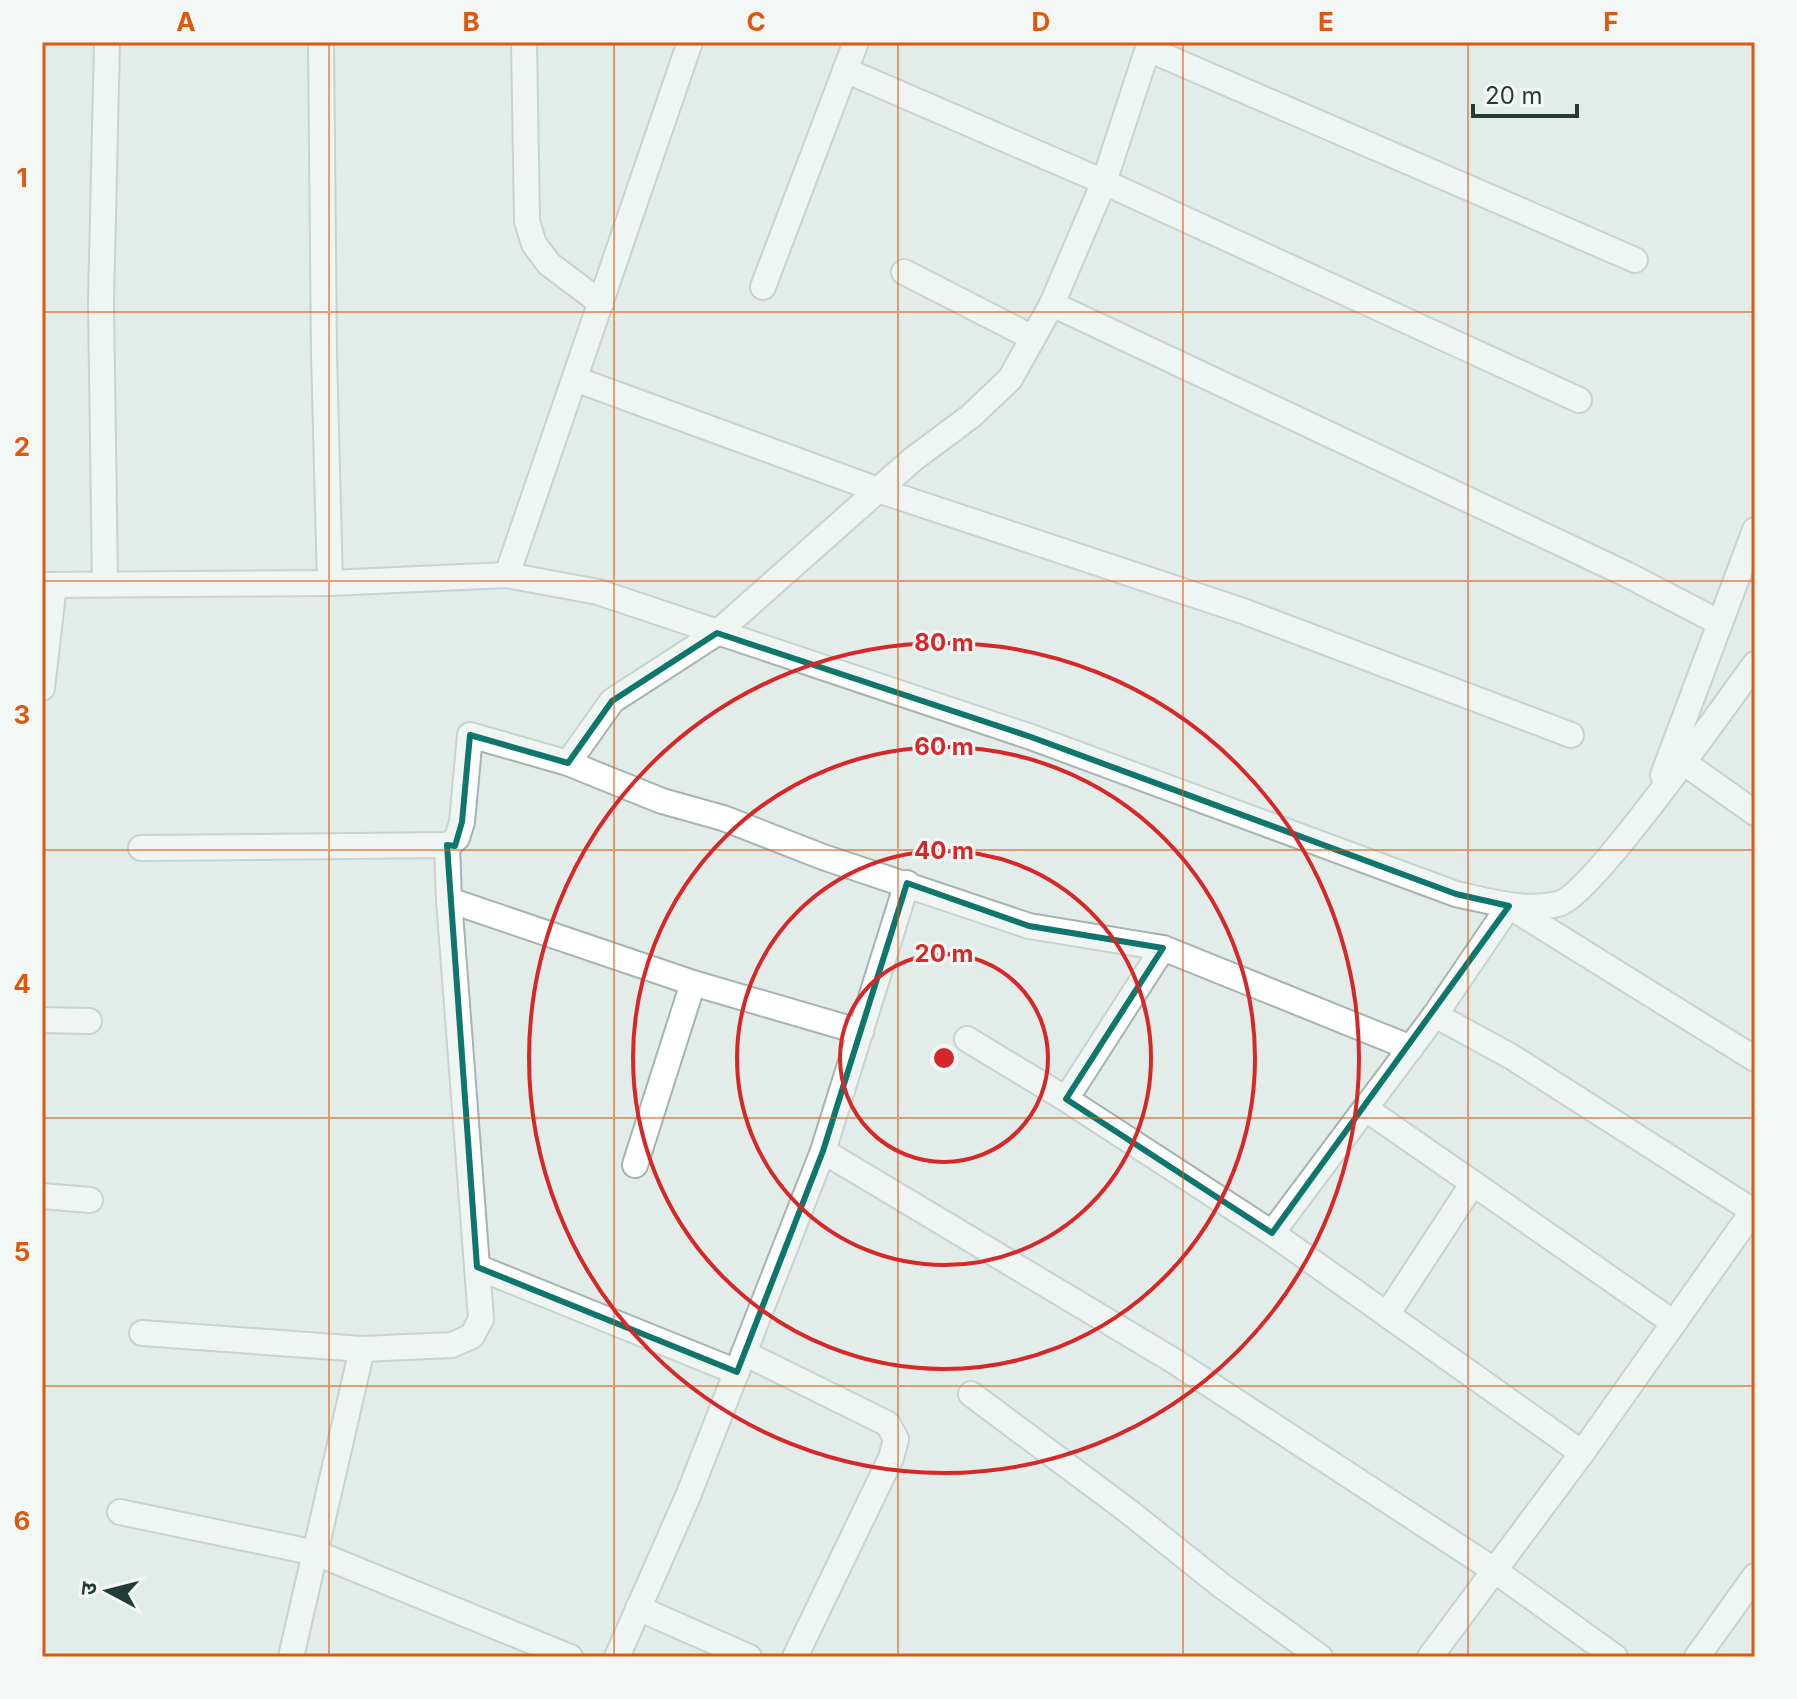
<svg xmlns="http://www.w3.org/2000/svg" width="1797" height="1699" viewBox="0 0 1797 1699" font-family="Inter,'Noto Sans Devanagari',sans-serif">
<rect width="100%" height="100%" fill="#e2ece8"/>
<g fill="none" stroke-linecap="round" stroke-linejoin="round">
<g stroke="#a5b4b0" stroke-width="28">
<g id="minor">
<polyline points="321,42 324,354 330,583"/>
<polyline points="524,42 527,221 534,244 549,264 601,303"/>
<polyline points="1148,49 1635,260"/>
<polyline points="845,70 1104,182 1579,400"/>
<polyline points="904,272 1033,338"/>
<polyline points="763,287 856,42"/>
<polyline points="1052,304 1628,575 1720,623"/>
<polyline points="575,379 878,490 1243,611 1571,735"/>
<polyline points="507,575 690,42"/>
<polyline points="105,583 101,302 107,42"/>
<path d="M 42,585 L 330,583 L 507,575 L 598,592 L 1031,737 L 1456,894 C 1489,901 1524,912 1558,904 C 1590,897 1728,701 1755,664"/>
<polyline points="42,688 54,585"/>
<polyline points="1683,762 1755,813"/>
<polyline points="568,763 662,801 723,818 823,857 1029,926 1163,948 1411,1048"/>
<polyline points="1663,775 1755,530"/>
<polyline points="141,848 448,845 457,838 462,822 470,735 568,763 612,701 717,633 912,460 971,416 1010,379 1052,304 1104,182 1150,42"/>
<polyline points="449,900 693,983 861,1032"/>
<polyline points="1435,1015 1512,1057 1753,1211"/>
<polyline points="42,1020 89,1021"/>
<polyline points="967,1039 1066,1099 1163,948"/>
<polyline points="1066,1099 1272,1233 1582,1453"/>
<polyline points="1366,1109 1674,1323"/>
<polyline points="823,1151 1174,1361 1494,1570 1615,1657"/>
<polyline points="635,1165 693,983"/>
<polyline points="42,1196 90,1200"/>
<polyline points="1272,1233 1435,1015 1509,906 1755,1059"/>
<polyline points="477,1267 737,1372"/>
<polyline points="1388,1313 1473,1183"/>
<polyline points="142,1333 362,1349 452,1345 472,1336 481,1319 449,900 447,845"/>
<polyline points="744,1353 888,1424 896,1439 891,1458 795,1657"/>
<polyline points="971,1394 1128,1511 1222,1586 1320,1657"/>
<polyline points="120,1512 316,1553 570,1657"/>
<polyline points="638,1608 749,1657"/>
<polyline points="291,1657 362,1349"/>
<polyline points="617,1657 688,1496 823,1151 907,883"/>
<polyline points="1430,1657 1582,1453 1755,1208"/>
<polyline points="1697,1657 1755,1576"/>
</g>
</g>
<use href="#minor" stroke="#fff" stroke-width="24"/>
</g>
<path d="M0 0H1797V1699H0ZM 717,633 L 1031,737 L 1456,894 L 1509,906 L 1272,1233 L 1066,1099 L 1163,948 L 1029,926 L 907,883 L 823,1151 L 737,1372 L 477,1267 L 447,845 L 455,846 L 462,822 L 470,735 L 568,763 L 612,701 Z" fill="#e2ece8" fill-opacity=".55" fill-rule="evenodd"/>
<path fill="none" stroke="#0f766e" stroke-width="6" stroke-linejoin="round" d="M 717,633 L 1031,737 L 1456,894 L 1509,906 L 1272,1233 L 1066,1099 L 1163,948 L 1029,926 L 907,883 L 823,1151 L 737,1372 L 477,1267 L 447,845 L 455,846 L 462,822 L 470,735 L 568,763 L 612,701 Z"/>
<path fill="none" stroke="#de580e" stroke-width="2" stroke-opacity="0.55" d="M 329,42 L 329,1657M 614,42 L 614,1657M 898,42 L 898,1657M 1183,42 L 1183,1657M 1468,42 L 1468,1657M 42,312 L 1755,312M 42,581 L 1755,581M 42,850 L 1755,850M 42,1118 L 1755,1118M 42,1386 L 1755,1386"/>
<g fill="none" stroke="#d62828" stroke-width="4">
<circle cx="944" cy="1058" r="104"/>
<circle cx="944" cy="1058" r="207"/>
<circle cx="944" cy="1058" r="311"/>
<circle cx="944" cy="1058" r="415"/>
</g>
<circle cx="944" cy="1058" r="12" fill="#d62828" stroke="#f3f8f6" stroke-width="4"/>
<g font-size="24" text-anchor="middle" font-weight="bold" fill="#d62828" stroke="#f3f8f6" stroke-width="6" stroke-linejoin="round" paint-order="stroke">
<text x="944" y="651">80 m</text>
<text x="944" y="755">60 m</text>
<text x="944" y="859">40 m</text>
<text x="944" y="962">20 m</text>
</g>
<rect width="1797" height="1699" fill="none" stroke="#f3f8f6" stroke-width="88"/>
<g transform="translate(108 1591) rotate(277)" stroke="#f3f8f6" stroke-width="6" paint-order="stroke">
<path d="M0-6L14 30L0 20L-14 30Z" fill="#233c38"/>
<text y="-12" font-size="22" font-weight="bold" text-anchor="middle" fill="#233c38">उ</text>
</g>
<path d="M1473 104v12h104v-12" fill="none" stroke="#233c38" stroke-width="4"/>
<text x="1485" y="104" font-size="24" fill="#233c38" stroke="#f3f8f6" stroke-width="6" paint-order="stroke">20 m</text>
<rect x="44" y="44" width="1709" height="1611" fill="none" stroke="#de580e" stroke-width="3"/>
<g font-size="26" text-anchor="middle" font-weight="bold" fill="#de580e">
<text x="186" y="31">A</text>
<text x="471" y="31">B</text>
<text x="756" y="31">C</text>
<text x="1041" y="31">D</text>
<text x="1326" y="31">E</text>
<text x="1611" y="31">F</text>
<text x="22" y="187">1</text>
<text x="22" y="456">2</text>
<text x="22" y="724">3</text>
<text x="22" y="993">4</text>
<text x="22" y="1261">5</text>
<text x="22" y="1530">6</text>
</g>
</svg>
